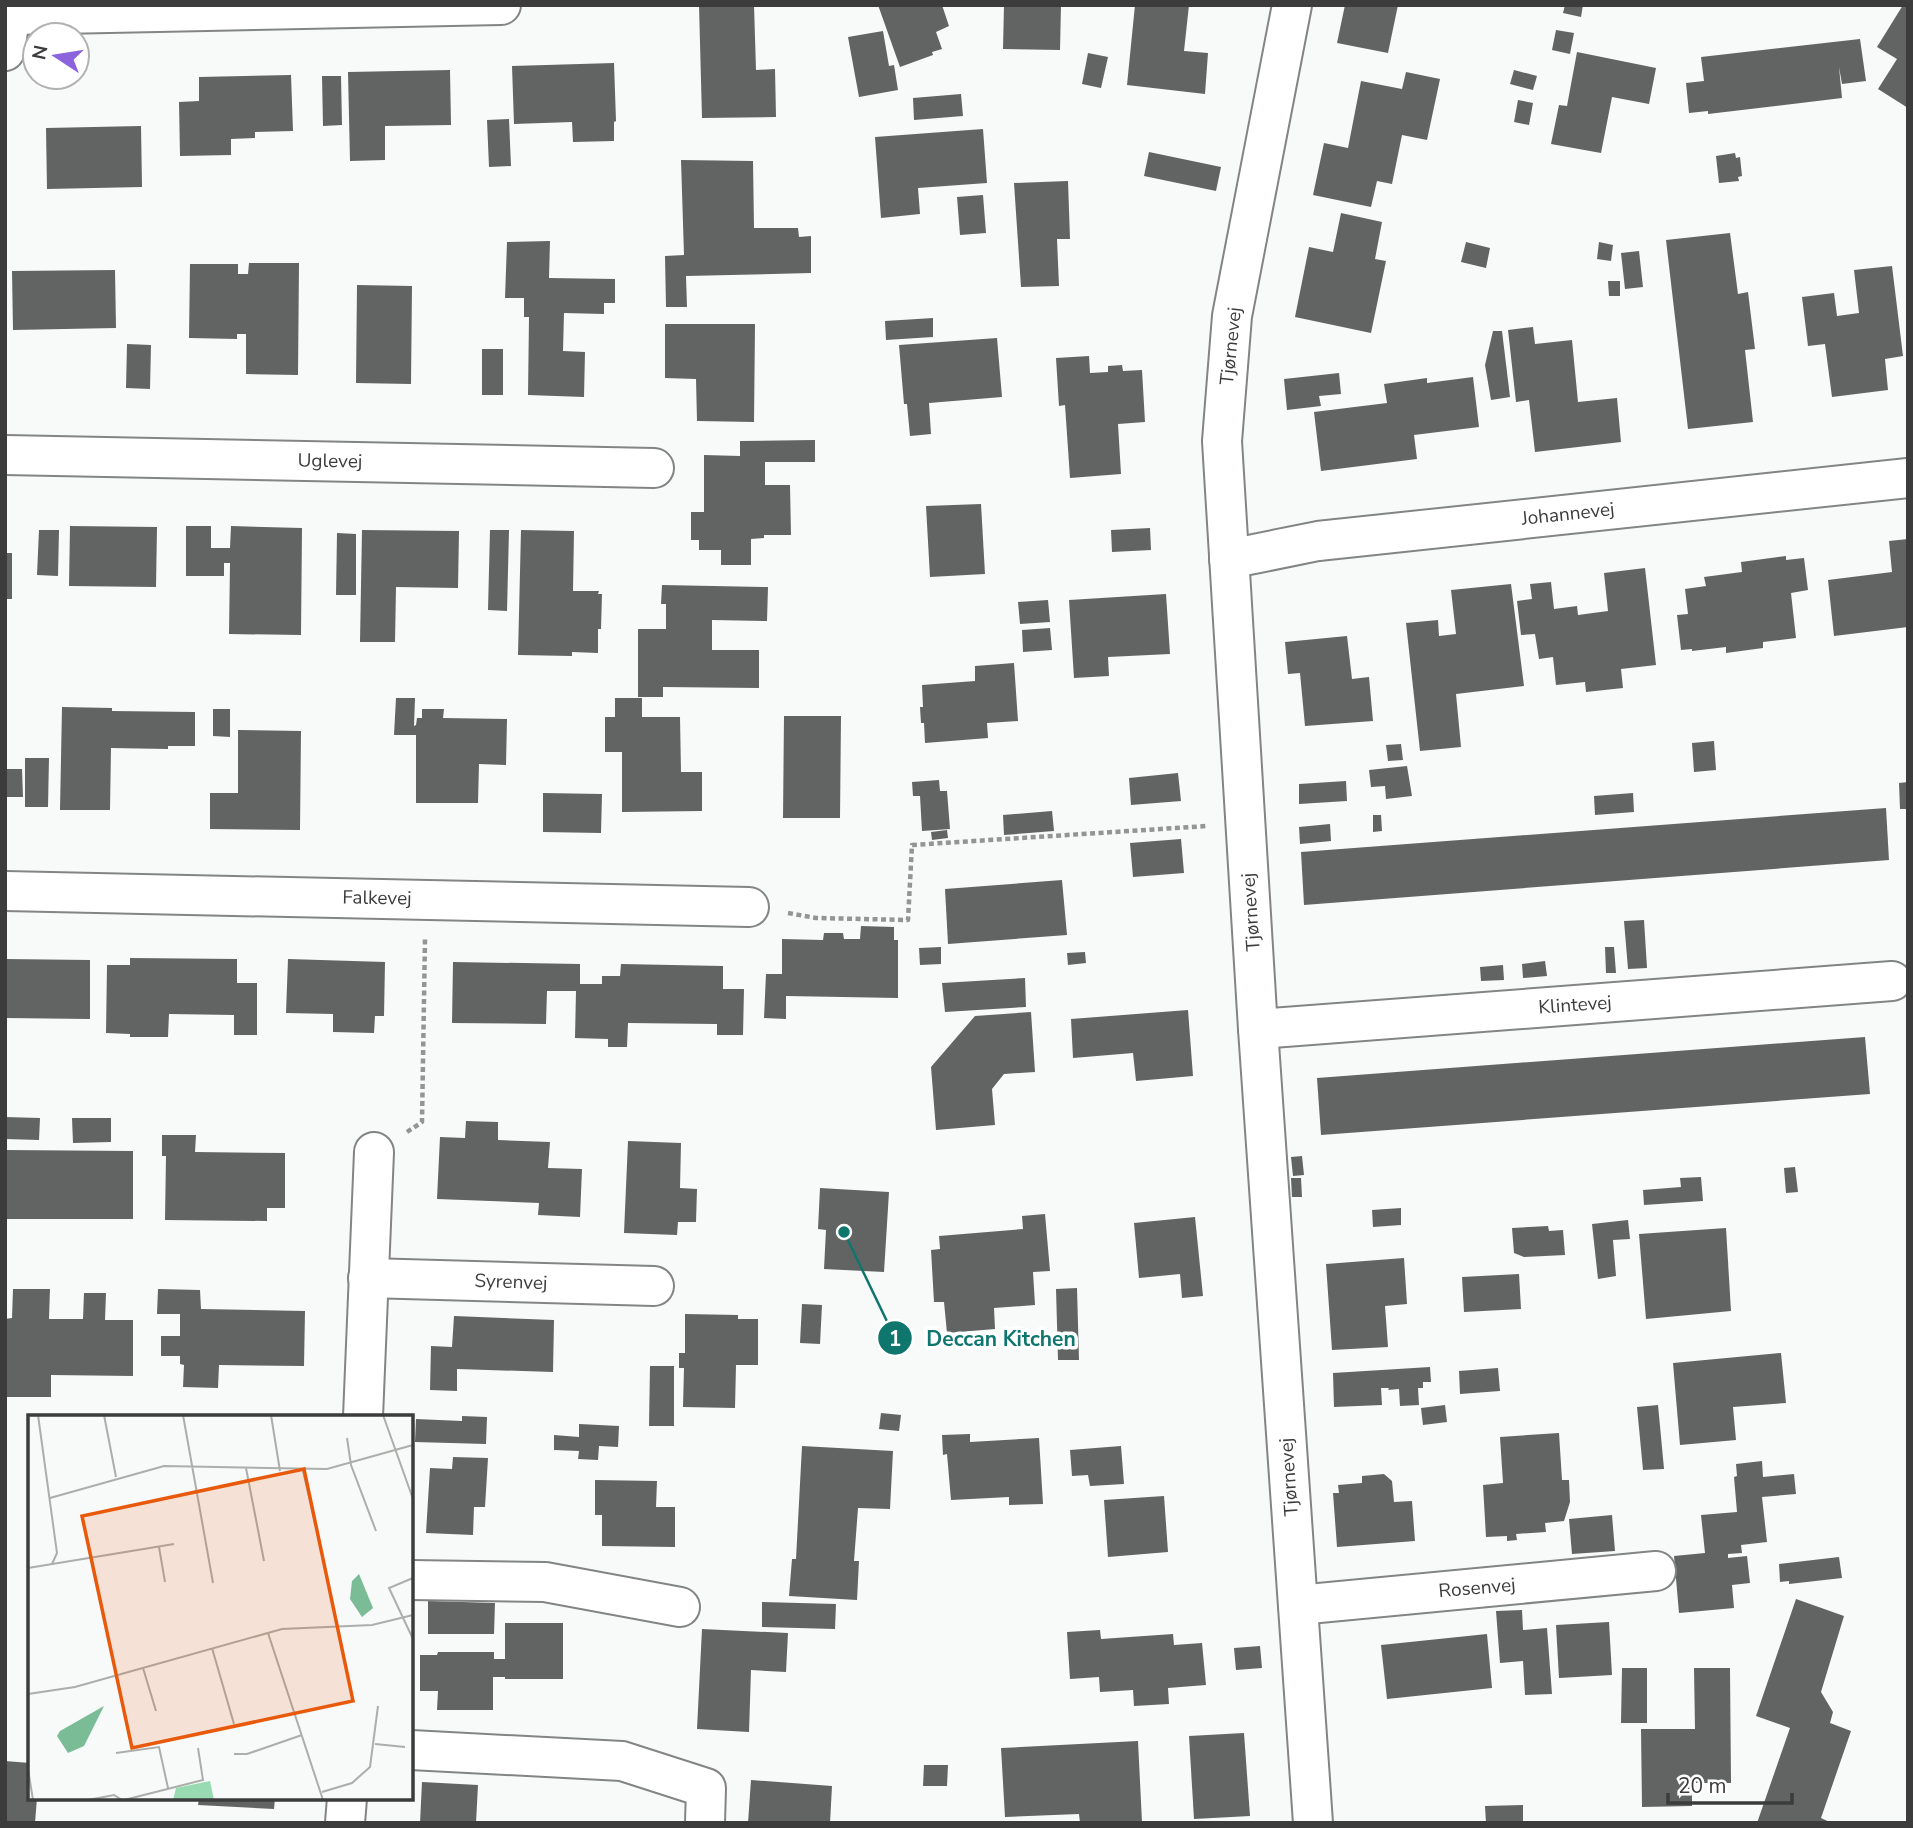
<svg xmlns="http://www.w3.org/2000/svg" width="1913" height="1828" viewBox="0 0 1913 1828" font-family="'Nunito Sans',sans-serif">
<rect width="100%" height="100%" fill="#f7faf8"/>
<g fill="#626463">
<polygon points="699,5 754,5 756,70 775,69 776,117 702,118"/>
<polygon points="878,5 942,5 949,26 936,32 942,49 932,52 933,55 900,67"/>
<polygon points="1004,5 1061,5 1060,50 1003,49"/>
<polygon points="1135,5 1189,5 1184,51 1208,53 1205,94 1127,85"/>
<polygon points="1345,5 1398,5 1388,53 1337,43"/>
<polygon points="1565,5 1583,5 1581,17 1563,13"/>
<polygon points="1903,5 1908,5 1908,108 1878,89 1897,59 1877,47"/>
<polygon points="1556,30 1574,33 1570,54 1552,50"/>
<polygon points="883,31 889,66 894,65 898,90 859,97 848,37"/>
<polygon points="1860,39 1866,81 1842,84 1839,67 1842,98 1708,114 1708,111 1689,113 1686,83 1704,81 1701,57"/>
<polygon points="1577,52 1656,68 1649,104 1612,97 1601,153 1551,144 1559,105 1567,106"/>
<polygon points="1088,53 1108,57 1101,88 1082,84"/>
<polygon points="614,63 616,121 614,122 614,141 573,142 572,122 514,124 512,66"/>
<polygon points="450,70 451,125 385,126 385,160 350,161 348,72"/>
<polygon points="1514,70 1537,76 1533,90 1510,84"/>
<polygon points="1406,72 1440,79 1427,140 1402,135 1392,184 1377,181 1371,207 1313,195 1324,143 1348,148 1361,81 1402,89"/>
<polygon points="291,75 293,131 255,132 255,138 231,139 231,155 180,156 179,102 199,101 199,77"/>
<polygon points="322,76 341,76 342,125 323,126"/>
<polygon points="961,94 963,116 914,120 913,98"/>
<polygon points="1518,100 1533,103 1529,125 1514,122"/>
<polygon points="509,119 511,166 489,167 487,120"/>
<polygon points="141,126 142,187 47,189 46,128"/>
<polygon points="983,129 987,183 918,188 920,214 881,218 875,137"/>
<polygon points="1149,152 1221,167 1216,191 1144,176"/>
<polygon points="1735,153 1736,158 1740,157 1742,176 1738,177 1739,181 1719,183 1716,156"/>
<polygon points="681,160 753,161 754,228 798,228 799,237 811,236 811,273 686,276 687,307 666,307 665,256 684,255"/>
<polygon points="1068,181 1070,239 1057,239 1059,286 1021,287 1014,183"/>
<polygon points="983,195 986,233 960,235 957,197"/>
<polygon points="1341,213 1382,222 1375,259 1386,261 1371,333 1295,317 1309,247 1333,252"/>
<polygon points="1730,233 1738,294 1748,292 1755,349 1745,350 1753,422 1688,429 1666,240"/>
<polygon points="550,241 549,278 615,279 615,303 604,303 604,314 564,313 563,351 585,352 584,397 528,395 529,317 524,317 524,298 505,298 507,242"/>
<polygon points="1466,242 1490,248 1486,268 1461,262"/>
<polygon points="1599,242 1613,245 1611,261 1597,259"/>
<polygon points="1639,251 1643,287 1625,289 1621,253"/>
<polygon points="249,263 299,263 298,375 246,374 246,334 237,334 237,339 189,338 190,264 238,264 238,274 248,274"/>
<polygon points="1892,266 1903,356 1885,359 1888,390 1832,397 1825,344 1808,346 1802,297 1834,293 1837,316 1859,313 1854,270"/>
<polygon points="115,270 116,328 13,330 12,271"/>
<polygon points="1608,281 1620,281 1620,296 1609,296"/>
<polygon points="357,285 412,286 411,384 356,383"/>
<polygon points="933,318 933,337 886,340 885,321"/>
<polygon points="665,324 755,324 754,422 697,421 696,379 665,378"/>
<polygon points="1533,327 1535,344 1572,340 1578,402 1617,398 1621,442 1535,452 1529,400 1516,402 1508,330"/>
<polygon points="1493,331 1502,331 1510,397 1491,400 1485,365"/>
<polygon points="997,338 1002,397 929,403 931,434 910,436 907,404 904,404 899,345"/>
<polygon points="127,344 151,345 150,389 126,388"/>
<rect x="482" y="349" width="21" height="46"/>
<polygon points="1089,356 1090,373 1108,372 1108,366 1122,365 1123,371 1142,370 1145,422 1118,424 1121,474 1070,478 1065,405 1059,406 1056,358"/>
<polygon points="1339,373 1341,394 1319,396 1321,406 1287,410 1284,379"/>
<polygon points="1473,377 1479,427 1414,435 1417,459 1321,471 1314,412 1387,403 1384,384 1427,378 1427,383"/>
<polygon points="815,440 815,462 765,462 765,485 790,485 791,535 764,535 764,538 751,539 751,565 721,565 721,550 699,550 699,540 691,540 691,512 704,512 704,455 740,456 740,441"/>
<polygon points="981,504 985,574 930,577 926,506"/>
<polygon points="70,526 157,527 156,587 69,586"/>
<polygon points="186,526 211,526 211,548 230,548 231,526 302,528 301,635 229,634 230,563 224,563 224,576 186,576"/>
<polygon points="1150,528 1151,550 1112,552 1111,530"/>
<polygon points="39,530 59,530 58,576 37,575"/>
<polygon points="362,530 459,531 458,588 396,587 395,642 360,642"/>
<polygon points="490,530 509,530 507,611 488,610"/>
<polygon points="521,530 574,531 573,591 599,591 598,594 602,594 601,629 598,629 598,653 572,652 572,656 518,655"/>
<polygon points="337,533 356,534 356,595 336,595"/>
<polygon points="1908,539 1908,627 1834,636 1828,580 1892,572 1889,541"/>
<rect x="5" y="553" width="7" height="46"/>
<polygon points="1786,556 1786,560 1804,558 1808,590 1791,593 1796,638 1763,642 1763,648 1726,653 1726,647 1692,651 1692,649 1681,650 1677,615 1688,614 1685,589 1706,586 1704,577 1742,572 1741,562"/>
<polygon points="1645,568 1656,665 1621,669 1623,688 1586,692 1585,682 1556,685 1553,657 1539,659 1535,634 1521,635 1517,601 1532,599 1530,584 1551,582 1554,609 1577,606 1578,615 1608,611 1604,573"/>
<polygon points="1511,584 1524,686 1456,694 1461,747 1420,751 1406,623 1438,620 1439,636 1456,634 1451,590"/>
<polygon points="662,585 768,587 767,621 712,620 712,650 759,650 759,688 663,687 663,697 638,697 638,629 666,629 666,604 661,604"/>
<polygon points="1166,594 1170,654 1108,657 1109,676 1074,678 1069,600"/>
<polygon points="1048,600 1050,622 1020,624 1018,602"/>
<polygon points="1050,628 1052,650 1023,652 1022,630"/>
<polygon points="1347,636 1352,679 1369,677 1373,721 1305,726 1300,673 1288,674 1285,642"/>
<polygon points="1014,663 1018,721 987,723 988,738 925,743 924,723 921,723 920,707 923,707 922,685 975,681 975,666"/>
<polygon points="396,698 415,698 414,726 416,725 417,718 422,718 422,709 444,709 443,718 507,719 506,765 479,764 478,803 416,803 416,735 394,735"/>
<polygon points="615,698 642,698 642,717 680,717 681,772 702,772 702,811 622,812 622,752 605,752 605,717 615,717"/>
<polygon points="62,707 112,708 112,711 195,712 195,746 168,746 168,749 111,748 110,810 60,810"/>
<polygon points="213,709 230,709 230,737 213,736"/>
<polygon points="784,716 841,716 840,818 783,818"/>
<polygon points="238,730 301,731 300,830 210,829 210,793 238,793"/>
<polygon points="1714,741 1716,770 1694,772 1692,743"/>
<polygon points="1401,744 1403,760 1388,761 1386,745"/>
<polygon points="25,758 49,758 48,807 25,807"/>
<polygon points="1407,766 1412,796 1386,799 1385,786 1371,787 1369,770"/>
<polygon points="5,769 22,769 23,797 5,797"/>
<polygon points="1178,773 1181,801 1131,805 1129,778"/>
<polygon points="939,780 940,791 947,791 950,829 922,831 920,796 913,796 912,782"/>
<polygon points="1346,781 1347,801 1299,804 1299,784"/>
<polygon points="1908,782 1908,809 1900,809 1899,783"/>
<polygon points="543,793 602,794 601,833 543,832"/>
<polygon points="1633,793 1634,812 1595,815 1594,796"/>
<polygon points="1886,808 1889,860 1304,905 1301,852"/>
<polygon points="1052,811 1054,831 1004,835 1003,815"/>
<polygon points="1373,815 1381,815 1382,831 1373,832"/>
<polygon points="1330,824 1331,841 1300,844 1299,827"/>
<polygon points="947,830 948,838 932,840 931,832"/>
<polygon points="1181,839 1184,873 1133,877 1130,843"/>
<polygon points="1062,880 1067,935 948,944 945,889"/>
<polygon points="1644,920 1647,968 1628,969 1624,921"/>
<polygon points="861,926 894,927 894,940 898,940 898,998 786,996 786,1019 764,1018 766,974 782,974 782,939 823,940 824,933 843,933 844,939 860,939"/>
<polygon points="941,947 941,964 920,965 919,948"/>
<polygon points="1605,947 1614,947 1616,973 1606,973"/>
<polygon points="1085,952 1086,963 1068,965 1067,953"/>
<polygon points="130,958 237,959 237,983 257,983 257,1035 234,1035 234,1015 169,1014 168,1037 130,1037 130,1034 106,1033 107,965 130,965"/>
<polygon points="5,959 90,960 90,1019 5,1018"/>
<polygon points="288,959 385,962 384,1016 375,1016 374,1033 333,1032 333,1014 286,1013"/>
<polygon points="1545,961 1547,976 1523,978 1522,964"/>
<polygon points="453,962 580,964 580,984 602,984 602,976 620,976 621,964 723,966 723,989 744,989 743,1035 717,1035 717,1024 628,1023 627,1047 608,1047 608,1039 575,1038 576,991 547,991 546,1024 452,1023"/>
<polygon points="1503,965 1504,980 1481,981 1480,967"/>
<polygon points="1025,978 1026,1007 945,1012 942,983"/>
<polygon points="1188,1010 1193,1076 1136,1081 1133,1053 1073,1058 1071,1019"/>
<polygon points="1031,1012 1035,1072 1004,1074 992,1089 995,1125 936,1130 931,1067 975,1016"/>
<polygon points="1865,1037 1870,1094 1321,1135 1317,1078"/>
<polygon points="5,1117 40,1118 39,1140 5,1139"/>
<polygon points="72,1118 111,1118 111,1142 73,1143"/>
<polygon points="466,1121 498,1122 498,1140 550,1142 548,1168 582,1169 580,1217 538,1215 539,1203 437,1199 440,1137 465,1138"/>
<polygon points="162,1135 196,1135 195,1152 285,1153 285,1208 267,1208 267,1221 165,1220 166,1156 162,1156"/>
<polygon points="628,1141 681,1143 680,1188 697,1189 696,1222 678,1222 677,1235 624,1233"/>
<polygon points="5,1150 133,1151 133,1219 5,1219"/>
<polygon points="1302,1156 1304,1175 1293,1176 1291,1157"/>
<polygon points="1795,1167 1798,1192 1786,1193 1784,1168"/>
<polygon points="1701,1177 1703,1201 1644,1205 1643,1190 1681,1187 1680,1178"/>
<polygon points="1291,1178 1301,1178 1302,1197 1292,1197"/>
<polygon points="820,1188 889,1192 884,1272 824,1269 826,1230 818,1229"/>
<polygon points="1401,1208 1401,1225 1373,1227 1372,1210"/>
<polygon points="1045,1214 1050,1271 1033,1272 1035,1305 994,1308 995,1329 947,1333 944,1302 934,1302 931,1250 940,1249 939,1236 1023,1229 1022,1216"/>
<polygon points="1195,1217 1203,1296 1182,1298 1180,1274 1139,1278 1134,1223"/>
<polygon points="1628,1220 1630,1239 1613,1240 1616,1276 1598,1279 1592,1224"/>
<polygon points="1548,1226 1549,1231 1563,1230 1565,1255 1524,1257 1514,1253 1512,1228"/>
<polygon points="1726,1228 1731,1311 1646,1319 1639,1234"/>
<polygon points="1404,1258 1407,1304 1385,1306 1388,1347 1332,1350 1326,1264"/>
<polygon points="1519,1274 1521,1309 1464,1312 1462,1277"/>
<polygon points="1077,1288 1079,1360 1058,1360 1056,1289"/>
<polygon points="13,1289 50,1289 49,1319 83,1319 84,1293 106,1293 105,1320 133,1320 133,1376 51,1375 51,1397 5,1397 5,1319 12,1318"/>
<polygon points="158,1289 200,1290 201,1309 305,1311 304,1366 219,1365 218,1388 183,1387 184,1365 180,1364 180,1356 161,1356 161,1336 180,1336 180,1314 157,1314"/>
<polygon points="802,1304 822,1305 820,1344 800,1343"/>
<polygon points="685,1314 738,1315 738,1319 758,1319 758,1365 736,1365 735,1408 683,1407 684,1368 679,1368 679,1353 685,1353"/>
<polygon points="454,1316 554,1320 553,1372 457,1369 457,1391 430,1390 431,1346 452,1347"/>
<polygon points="1781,1353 1786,1403 1733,1407 1736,1440 1680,1445 1673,1363"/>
<polygon points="650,1366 674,1366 674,1426 649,1426"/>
<polygon points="1430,1367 1431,1382 1423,1382 1423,1388 1418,1388 1419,1405 1400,1406 1399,1389 1388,1390 1389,1388 1381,1388 1382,1405 1334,1407 1333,1373"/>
<polygon points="1498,1368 1500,1391 1460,1394 1459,1371"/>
<polygon points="1445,1405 1447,1422 1423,1425 1421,1408"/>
<polygon points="1658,1405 1664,1469 1643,1470 1637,1407"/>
<polygon points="881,1413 901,1415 899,1431 879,1429"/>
<polygon points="462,1416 487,1417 486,1444 415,1442 416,1419 462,1421"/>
<polygon points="579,1424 619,1426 618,1447 599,1446 598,1460 578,1459 579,1451 554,1450 554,1435 579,1437"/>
<polygon points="1559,1433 1562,1480 1569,1480 1570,1502 1564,1521 1545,1523 1546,1532 1516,1534 1517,1540 1507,1541 1507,1536 1486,1537 1483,1485 1503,1483 1500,1437"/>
<polygon points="970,1434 970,1442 1039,1438 1043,1504 1009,1505 1009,1497 951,1500 947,1454 943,1455 942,1435"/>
<polygon points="802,1446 893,1451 890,1509 858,1508 854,1561 859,1561 857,1600 789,1596 792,1559 796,1559"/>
<polygon points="1121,1446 1124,1484 1090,1486 1088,1475 1072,1476 1070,1450"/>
<polygon points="453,1457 488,1458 485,1507 474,1507 473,1535 426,1533 430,1468 452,1469"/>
<polygon points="1762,1461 1763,1477 1794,1474 1796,1494 1762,1497 1767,1542 1741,1545 1742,1553 1728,1554 1728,1558 1747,1556 1750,1583 1732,1585 1734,1608 1679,1613 1674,1556 1705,1553 1701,1515 1737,1512 1734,1477 1737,1476 1736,1464"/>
<polygon points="1384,1474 1392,1481 1394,1502 1412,1501 1415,1541 1337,1547 1333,1493 1339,1493 1338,1485 1362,1483 1362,1476"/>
<polygon points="595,1480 657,1481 656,1507 675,1507 675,1547 602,1546 602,1515 595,1515"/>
<polygon points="1164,1496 1168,1552 1108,1557 1104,1500"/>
<polygon points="1612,1515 1615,1551 1572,1554 1569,1519"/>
<polygon points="1839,1557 1842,1578 1789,1584 1789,1581 1780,1582 1779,1564"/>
<polygon points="1796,1599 1844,1616 1821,1692 1833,1712 1830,1723 1851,1731 1821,1818 1832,1823 1757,1823 1790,1728 1756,1716"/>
<polygon points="428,1601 495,1603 494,1634 428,1634"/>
<polygon points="762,1602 836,1604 835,1629 762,1627"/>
<polygon points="1522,1610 1523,1630 1547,1628 1552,1694 1525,1695 1523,1661 1500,1663 1496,1611"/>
<polygon points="1609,1622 1612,1675 1559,1678 1556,1625"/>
<polygon points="505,1623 563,1623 563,1679 505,1679 505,1677 493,1677 493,1710 437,1710 438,1691 420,1691 420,1655 437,1655 438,1652 494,1652 494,1659 505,1659"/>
<polygon points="702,1629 788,1633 786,1672 751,1670 749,1732 697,1729"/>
<polygon points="1100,1630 1101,1639 1173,1634 1174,1645 1202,1643 1206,1685 1168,1688 1169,1704 1134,1706 1133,1690 1100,1692 1099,1677 1070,1679 1067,1632"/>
<polygon points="1487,1634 1492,1688 1387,1699 1381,1645"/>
<polygon points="1260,1646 1262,1668 1236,1670 1234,1648"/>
<polygon points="1622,1668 1647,1668 1647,1723 1621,1723"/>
<polygon points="1694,1668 1730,1668 1731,1783 1692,1783 1692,1806 1642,1807 1641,1729 1695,1729"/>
<polygon points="1244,1733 1250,1816 1194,1819 1189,1736"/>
<polygon points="1138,1741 1142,1822 1080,1823 1079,1814 1005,1817 1001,1748"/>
<polygon points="5,1761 30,1763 30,1798 37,1798 35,1823 5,1823"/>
<polygon points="924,1765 948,1765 947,1786 923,1786"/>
<polygon points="751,1780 832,1786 830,1823 748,1823"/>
<polygon points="422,1782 478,1785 476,1823 420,1823"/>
<polygon points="199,1798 275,1798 274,1809 198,1805"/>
<polygon points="1523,1805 1523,1823 1486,1823 1485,1806"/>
</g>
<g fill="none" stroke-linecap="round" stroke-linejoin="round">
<g stroke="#828583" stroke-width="42">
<g id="minor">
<polyline points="1292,5 1232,316 1222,441 1258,1029 1313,1823"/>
<polyline points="11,15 501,5"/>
<polyline points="5,51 12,5"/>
<polyline points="5,455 654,468"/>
<polyline points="1229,559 1318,541 1908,478"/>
<polyline points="5,891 749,907"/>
<polyline points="1258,1029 1892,981"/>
<polyline points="368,1278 654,1286"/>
<polyline points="363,1417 374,1152"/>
<polyline points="411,1580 545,1582 680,1607"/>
<polyline points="1298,1605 1656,1571"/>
<polyline points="411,1750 622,1761 706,1788 705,1823"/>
<polyline points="345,1823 347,1798"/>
</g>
</g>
<g stroke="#939594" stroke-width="4.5" stroke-dasharray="5 3.5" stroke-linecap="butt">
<polyline points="788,913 816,918 908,920 912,845 1207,826"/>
<polyline points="407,1132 422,1122 425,939"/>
</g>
<use href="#minor" stroke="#fff" stroke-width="38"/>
</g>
<g text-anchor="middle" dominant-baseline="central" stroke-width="7" stroke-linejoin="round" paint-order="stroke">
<g font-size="19" fill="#3b3c3b" stroke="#fff">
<text transform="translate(1231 346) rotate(-84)">Tjørnevej</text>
<text transform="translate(330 461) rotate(1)">Uglevej</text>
<text transform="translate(1568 514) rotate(-6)">Johannevej</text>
<text transform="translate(377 898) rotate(1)">Falkevej</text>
<text transform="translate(1251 912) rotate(-94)">Tjørnevej</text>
<text transform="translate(1575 1005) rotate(-4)">Klintevej</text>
<text transform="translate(511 1282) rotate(2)">Syrenvej</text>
<text transform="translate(1289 1477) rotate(-94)">Tjørnevej</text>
<text transform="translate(1477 1588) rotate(-5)">Rosenvej</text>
</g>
</g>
<g transform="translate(28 1415)">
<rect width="385" height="385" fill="#f7faf8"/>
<path d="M 182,366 L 186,385 L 145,385 L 148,373 Z" fill="#98dab2"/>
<path d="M 331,159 L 345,193 L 334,202 L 322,184 L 324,166 ZM 76,291 L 56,331 L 40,338 L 29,321 L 32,316 Z" fill="#7abc95"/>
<path fill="none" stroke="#acaeac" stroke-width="2" d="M 10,0 L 29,138 L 24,149M 76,0 L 88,62M 155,0 L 185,168M 243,0 L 252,56M 355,0 L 385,84M 319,23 L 323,50 L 348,116M 218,53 L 236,146M 275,56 L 293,133M 22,83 L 136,51 L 299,54 L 385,30M 131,132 L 137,167M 0,153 L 146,129M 385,163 L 361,173 L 385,224M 240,218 L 295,385M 184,233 L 206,309M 115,253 L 128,296M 0,279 L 47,272 L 254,214 L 344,210 L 385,200M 347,329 L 377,332M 88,338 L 131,332 L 140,373M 206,339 L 219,339 L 274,320M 0,354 L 5,385M 294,377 L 324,368 L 342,352 L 350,291M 60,385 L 86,380 L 94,385M 96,385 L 175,365 L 170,333"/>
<path fill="#e8590c" fill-opacity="0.15" stroke="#e8590c" stroke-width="3.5" d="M 276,54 L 325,286 L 104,333 L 54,101 Z"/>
<rect width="385" height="385" fill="none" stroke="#3b3c3b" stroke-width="3.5"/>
</g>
<path fill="none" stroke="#0f766e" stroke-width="2.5" d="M844 1232L895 1338"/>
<g fill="#0f766e" stroke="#fff" stroke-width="2.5">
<circle cx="844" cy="1232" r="7"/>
<circle cx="895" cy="1338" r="18"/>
</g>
<g font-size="21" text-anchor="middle" font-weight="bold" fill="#fff">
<text x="895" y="1346">1</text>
</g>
<g font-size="21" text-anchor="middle" font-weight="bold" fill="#0f766e" stroke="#fff" stroke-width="7" stroke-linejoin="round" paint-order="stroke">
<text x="1001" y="1346">Deccan Kitchen</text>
</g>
<rect width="1913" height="1828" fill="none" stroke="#3b3c3b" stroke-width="14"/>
<g transform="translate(56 56) rotate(282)"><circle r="33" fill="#ffffff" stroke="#b1b1b1" stroke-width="2"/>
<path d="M0-5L12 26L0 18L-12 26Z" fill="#8a63dd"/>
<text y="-10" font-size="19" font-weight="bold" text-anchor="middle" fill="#3b3c3b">N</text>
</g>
<path d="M1668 1793v10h124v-10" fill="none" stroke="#3b3c3b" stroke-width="3.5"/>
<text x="1678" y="1793" font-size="21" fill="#3b3c3b" stroke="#ffffff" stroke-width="5" paint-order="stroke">20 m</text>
</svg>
